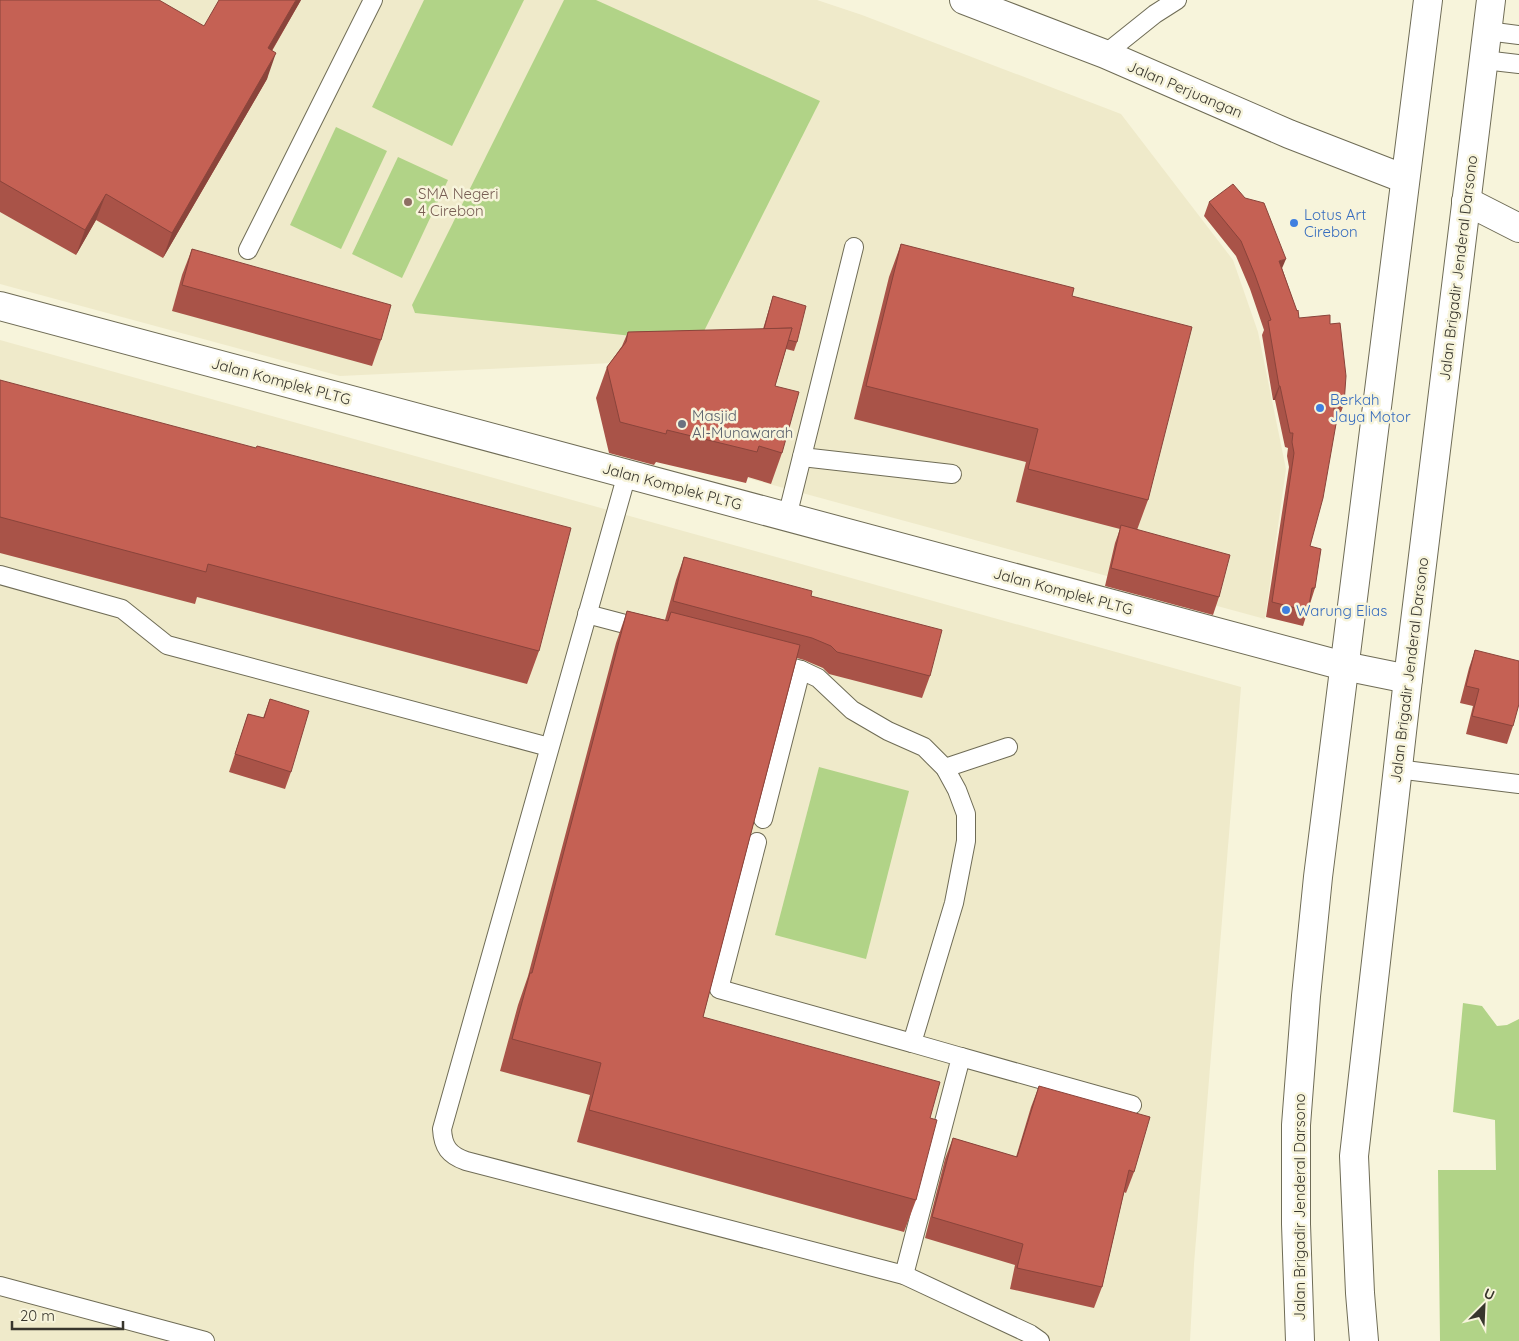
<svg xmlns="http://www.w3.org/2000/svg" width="1519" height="1341" viewBox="0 0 1519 1341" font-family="Quicksand,sans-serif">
<rect width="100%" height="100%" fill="#f7f4db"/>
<g fill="#efeaca">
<polygon points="0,0 817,0 862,15 1121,114 1233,260 1258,332 1286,469 1265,619 747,478 738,357 340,376 0,284"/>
<polygon points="0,340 1241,687 1194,1264 1190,1341 0,1341"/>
</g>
<g fill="#b1d387">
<polygon points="424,0 524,0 452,146 372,107"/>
<polygon points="564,0 596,0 820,101 698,343 415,313 412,305"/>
<polygon points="336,127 387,151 341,249 290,225"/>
<polygon points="398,157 448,180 402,278 352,254"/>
<polygon points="819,767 909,791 866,959 775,935"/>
<polygon points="1463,1003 1482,1006 1497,1026 1507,1025 1519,1019 1519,1341 1440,1341 1438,1170 1496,1170 1495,1120 1453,1112"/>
</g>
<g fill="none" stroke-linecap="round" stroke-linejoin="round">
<g stroke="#6f6c56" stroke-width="20">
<g id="service">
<polyline points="1487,31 1519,35"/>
<polyline points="1105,54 1155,14 1177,0"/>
<polyline points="1484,60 1519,64"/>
<polyline points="248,250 373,0"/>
<polyline points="802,457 952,474"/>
<path d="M 627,474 L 442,1129 C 443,1147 449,1155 466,1161 L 904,1275 L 1030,1334 L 1040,1341"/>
<polyline points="787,517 854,247"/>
<polyline points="0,575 122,609 167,645 549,747"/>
<polyline points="587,614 644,629"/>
<polyline points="771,662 801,670 818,678 852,710 888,731 924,747 945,768 957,790 966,814 966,841 954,903 912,1043 961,1057 904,1275"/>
<polyline points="945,768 1008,747"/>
<polyline points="1397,769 1519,784"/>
<polyline points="763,819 801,670"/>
<polyline points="757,842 719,989 912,1043"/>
<polyline points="961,1057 1132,1105"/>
<polyline points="0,1286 205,1341"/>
</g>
</g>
<g stroke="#6f6c56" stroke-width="30">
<g id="minor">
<polyline points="1466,201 1519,228"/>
<polyline points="0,306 1344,666"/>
</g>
</g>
<g stroke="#6f6c56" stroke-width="30">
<polyline id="tertiary" points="964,0 1105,54 1289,134 1405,179"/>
</g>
<g stroke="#6f6c56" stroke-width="30">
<g id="trunk">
<polyline points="1344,666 1408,679"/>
<polyline points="1300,1341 1296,1224 1296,1125 1306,996 1318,877 1428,0"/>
<polyline points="1364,1341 1360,1293 1354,1156 1408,679 1491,0"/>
</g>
</g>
<use href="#service" stroke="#fff" stroke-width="18"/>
<use href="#minor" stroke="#fff" stroke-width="28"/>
<use href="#tertiary" stroke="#fff" stroke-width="28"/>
<use href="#trunk" stroke="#fff" stroke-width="28"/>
</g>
<g fill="#a95348">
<polygon points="0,0 204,26 301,0 272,51 267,79 163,258 96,220 76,255 0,212"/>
<polygon points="1209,202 1282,268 1299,318 1330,324 1344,404 1339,418 1335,417 1310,546 1315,588 1303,626 1266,617 1289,467 1287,456 1288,448 1285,447 1275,400 1273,400 1262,335 1264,330 1250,289 1236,256 1204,216"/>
<polygon points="901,244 1072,296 1148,500 1137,530 1219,597 1213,615 1105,586 1115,543 1120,529 1016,502 1026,462 854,419 889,277"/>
<polygon points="192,249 381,340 372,366 172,311 182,275"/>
<polygon points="773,296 797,342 794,351 786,349 775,386 782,453 771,484 748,477 746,483 656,462 654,465 609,453 596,398 607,367 622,346 628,332 763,329"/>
<polygon points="0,380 539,651 527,684 197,597 195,604 0,553"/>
<polygon points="684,557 811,596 930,676 922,698 829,674 823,668 804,660 797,658 703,1017 930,1118 916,1200 904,1232 577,1142 590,1095 500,1071 518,1005 528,976 616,643 627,611 665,620 676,580"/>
<polygon points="1475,650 1513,726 1507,744 1466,734 1473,706 1460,703 1469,668"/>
<polygon points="270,699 291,772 285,789 229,772 248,714 263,718"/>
<polygon points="1039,1086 1134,1172 1126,1193 1124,1192 1102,1287 1094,1308 1010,1289 1015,1265 925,1238 945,1159 953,1138 1016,1157 1031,1107"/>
</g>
<g fill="#8a443b">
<polygon points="296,0 301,0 258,74 268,48"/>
<polygon points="276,53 267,79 163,258 172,233"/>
<polygon points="106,194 96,220 76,255 85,230"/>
<polygon points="1286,259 1280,273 1279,261"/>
<polygon points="1279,386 1280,386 1275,400 1273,400"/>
</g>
<g fill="#c56154" stroke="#8a443b">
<polygon points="0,0 159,0 204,26 219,0 296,0 268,48 276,53 172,233 106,194 85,230 0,181"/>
<polygon points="1233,184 1245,198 1264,203 1286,259 1279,261 1297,311 1298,310 1299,318 1330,315 1330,324 1340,323 1346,376 1344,404 1333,402 1336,424 1323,498 1310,546 1321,549 1315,588 1312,588 1308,611 1272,602 1294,453 1292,442 1293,433 1290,433 1280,386 1279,386 1268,321 1271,320 1255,275 1241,241 1209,202"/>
<polygon points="901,244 1074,288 1072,296 1192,327 1148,500 1028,469 1038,429 866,386"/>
<polygon points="192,249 391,305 381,340 182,285"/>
<polygon points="773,296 806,306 797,342 788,340 792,328 764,329"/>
<polygon points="792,328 775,386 799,392 782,453 759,446 757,452 667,430 666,434 620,422 607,367 626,342 628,332"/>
<polygon points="0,380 256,448 257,446 571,528 539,651 208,564 206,572 0,517"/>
<polygon points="1121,525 1230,555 1219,597 1111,568"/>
<polygon points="684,557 812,591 811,596 942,630 930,676 837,652 831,646 812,638 673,601"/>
<polygon points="627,611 668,621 671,612 800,645 703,1017 940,1082 930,1118 937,1120 916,1200 589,1110 601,1063 512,1039 530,973 532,973"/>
<polygon points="1475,650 1519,661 1519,704 1513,726 1472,716 1479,689 1466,686"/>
<polygon points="270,699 309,711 291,772 235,754 248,714 264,718"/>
<polygon points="1039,1086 1150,1117 1134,1172 1129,1170 1102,1287 1017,1268 1023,1244 932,1217 953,1138 1017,1157"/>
</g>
<circle fill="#8d6e63" stroke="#f7f4db" stroke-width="2" cx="408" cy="202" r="5"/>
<g fill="#3f7fe0" stroke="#f7f4db" stroke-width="2">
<circle cx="1294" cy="223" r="5"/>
<circle cx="1320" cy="408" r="5"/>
<circle cx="1286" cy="610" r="5"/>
</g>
<circle fill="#6b7280" stroke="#f7f4db" stroke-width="2" cx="682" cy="424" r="5"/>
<g text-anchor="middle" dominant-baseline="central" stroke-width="5" stroke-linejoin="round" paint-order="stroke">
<g font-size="15" fill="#38362d" stroke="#f7f4db">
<text transform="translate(1185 89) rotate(23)">Jalan Perjuangan</text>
<text transform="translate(1458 268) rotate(-83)">Jalan Brigadir Jenderal Darsono</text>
<text transform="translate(281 381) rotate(15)">Jalan Komplek PLTG</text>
<text transform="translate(672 486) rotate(15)">Jalan Komplek PLTG</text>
<text transform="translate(1063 591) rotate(15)">Jalan Komplek PLTG</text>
<text transform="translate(1409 670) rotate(-83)">Jalan Brigadir Jenderal Darsono</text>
<text transform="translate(1299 1207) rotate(-90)">Jalan Brigadir Jenderal Darsono</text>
</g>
<g font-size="15" fill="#785e54" stroke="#f7f4db" text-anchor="start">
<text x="418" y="193">SMA Negeri<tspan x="418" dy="17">4 Cirebon</tspan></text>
</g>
<g font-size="15" fill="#366cbe" stroke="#f7f4db" text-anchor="start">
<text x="1304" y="214">Lotus Art<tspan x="1304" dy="17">Cirebon</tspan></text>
<text x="1330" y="399">Berkah<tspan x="1330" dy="17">Jaya Motor</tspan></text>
<text x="1296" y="610">Warung Elias</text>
</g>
<g font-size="15" fill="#5b616d" stroke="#f7f4db" text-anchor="start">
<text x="692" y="415">Masjid<tspan x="692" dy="17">Al-Munawarah</tspan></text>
</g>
</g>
<g transform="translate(1484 1306) rotate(24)" stroke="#f7f4db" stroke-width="4" paint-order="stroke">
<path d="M0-4L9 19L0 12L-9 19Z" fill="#38362d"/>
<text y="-8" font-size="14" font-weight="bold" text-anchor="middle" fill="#38362d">U</text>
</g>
<path d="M12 1321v8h111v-8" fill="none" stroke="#38362d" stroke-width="2.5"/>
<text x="20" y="1321" font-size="15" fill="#38362d" stroke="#f7f4db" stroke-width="4" paint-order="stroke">20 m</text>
</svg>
